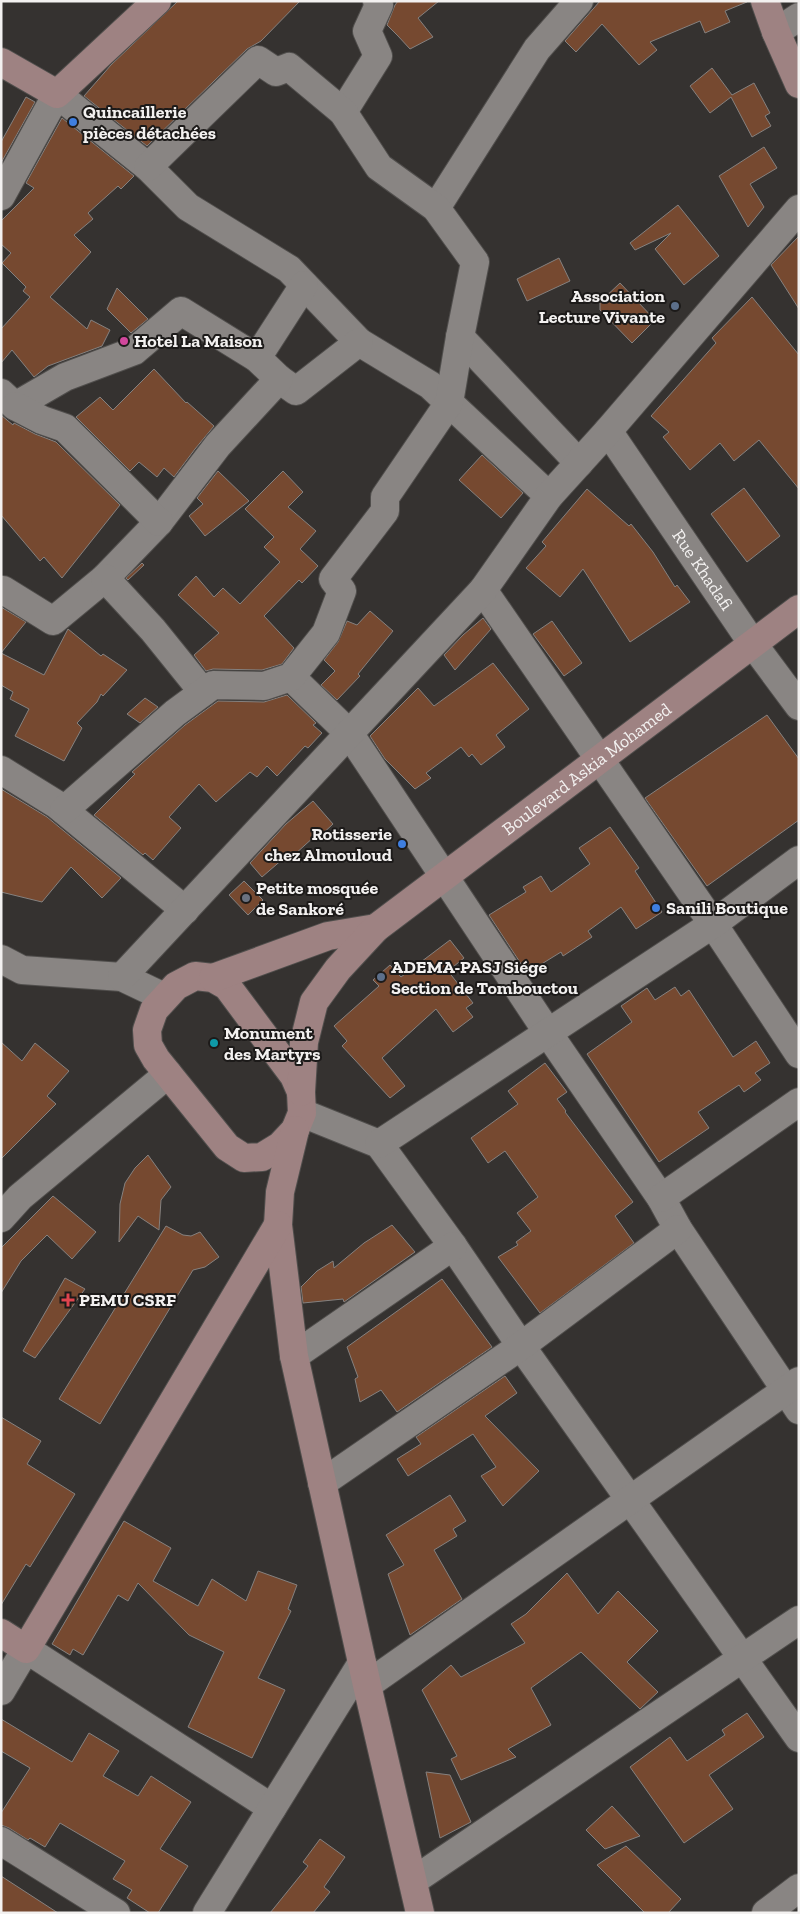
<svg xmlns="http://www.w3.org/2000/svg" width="800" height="1914" viewBox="0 0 800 1914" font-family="'Zilla Slab',serif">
<rect width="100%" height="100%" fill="#353230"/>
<g fill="#764930" stroke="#85817f">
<polygon points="178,1 300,1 261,41 247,49 147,146 84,96 111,65"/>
<polygon points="398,1 439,1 418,18 433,37 410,49 398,36 387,25 395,5"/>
<polygon points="600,1 747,1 747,2 725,11 730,22 705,33 700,21 650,42 657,50 639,65 602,24 576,52 565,41"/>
<polygon points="712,68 732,95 754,83 770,113 765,116 771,126 752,137 731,97 710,113 690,86"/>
<polygon points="26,97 35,102 1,163 1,142"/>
<polygon points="62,118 134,176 121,189 118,186 88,213 93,219 74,235 91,252 50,297 87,329 91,320 110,330 102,346 48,366 34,377 12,350 1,363 1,329 30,297 23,291 26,287 2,263 11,253 1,244 1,221 34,188 26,183"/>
<polygon points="764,147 777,168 750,184 764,207 748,227 719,176"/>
<polygon points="678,205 719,256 684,285 655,249 671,233 635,250 630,243"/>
<polygon points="799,236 799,309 771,265"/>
<polygon points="559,258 570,281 527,301 517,279"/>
<polygon points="620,283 655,320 632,343 600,310 600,302"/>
<polygon points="117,288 148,319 131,333 107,309"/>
<polygon points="752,297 799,355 799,489 759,440 734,461 720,443 690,470 663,437 669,432 651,416 716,343 712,338"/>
<polygon points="154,369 186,403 187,402 214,426 195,449 174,477 164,468 157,477 139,462 130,471 76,417 100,397 113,410"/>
<polygon points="1,415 13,425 14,423 35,434 56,442 120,505 62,578 44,557 40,561 1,515"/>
<polygon points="482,455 523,493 501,518 459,480"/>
<polygon points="218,471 249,501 205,536 189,516 203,504 197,498"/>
<polygon points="283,471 303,492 288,507 316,531 300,549 318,566 302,583 299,580 264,616 294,648 282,664 262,670 213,669 206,671 194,655 219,633 178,595 196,576 214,597 223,588 240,604 280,562 264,547 274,537 245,509"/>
<polygon points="744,488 780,536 747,562 711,514"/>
<polygon points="587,489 629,526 631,524 653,552 675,587 677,585 690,602 630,642 583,569 560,597 526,568 546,546 542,542"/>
<polygon points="142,563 144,565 128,580 126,578"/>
<polygon points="1,607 26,622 1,653 44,675 68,629 101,656 103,654 127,670 103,696 101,694 97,702 77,723 82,728 64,761 15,736 29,709 10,699 13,692 1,685"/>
<polygon points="370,611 393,631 358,674 360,676 337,700 321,685 335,671 324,660 338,642 347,621 357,625"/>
<polygon points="483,618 491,629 455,670 444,655 463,635"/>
<polygon points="552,621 582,663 564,676 533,634"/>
<polygon points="493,663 529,709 496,735 505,747 481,765 472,754 469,757 461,747 426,773 431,778 415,789 385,759 370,736 418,688 434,706"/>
<polygon points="287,695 316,723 313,725 322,733 308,748 305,746 277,776 267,766 257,777 250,772 216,802 199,784 169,817 181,828 153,860 145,853 143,855 94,815 135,774 132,772 185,725 218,701 264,702"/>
<polygon points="145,698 158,707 140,723 127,714"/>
<polygon points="767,715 799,759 799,820 707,886 645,798"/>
<polygon points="1,789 47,817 121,878 102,898 71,867 42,902 1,892"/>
<polygon points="313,801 333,824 317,839 315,836 294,855 291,852 262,877 250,863 286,824"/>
<polygon points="610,827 639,868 635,871 662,912 636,929 621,907 588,931 592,937 563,956 561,952 527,973 489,915 526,892 523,887 541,876 551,892 590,864 579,848"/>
<polygon points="244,881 263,900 248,915 229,895"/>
<polygon points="450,940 464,958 448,971 473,1003 466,1008 473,1017 453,1032 436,1009 382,1058 405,1086 390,1098 342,1046 347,1041 334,1026 379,986 373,980 390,965 401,977"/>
<polygon points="675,987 681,996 689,990 733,1057 756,1041 770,1063 755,1073 761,1080 744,1092 739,1085 698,1112 709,1128 659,1162 587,1054 632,1022 621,1006 647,988 655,1000"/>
<polygon points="1,1042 22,1061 35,1043 69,1071 47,1096 56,1104 1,1159"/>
<polygon points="545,1063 567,1092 557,1099 566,1111 565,1112 633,1202 615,1216 634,1243 540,1313 498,1257 518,1245 516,1242 531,1231 517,1213 538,1197 505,1151 488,1163 471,1138 518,1104 508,1091"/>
<polygon points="148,1155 171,1187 161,1200 159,1230 138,1216 119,1242 120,1204 125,1183 135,1168"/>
<polygon points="53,1196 96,1232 72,1259 47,1235 21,1261 1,1293 1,1248"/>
<polygon points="392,1225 415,1252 344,1302 343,1299 303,1303 301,1287 317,1271 333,1261 334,1268 364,1243"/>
<polygon points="166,1226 183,1235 191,1236 200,1232 219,1257 205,1267 193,1270 100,1424 59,1399"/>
<polygon points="65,1278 85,1289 35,1358 23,1351"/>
<polygon points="442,1279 492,1347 397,1412 381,1390 360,1402 355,1379 358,1377 347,1347"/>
<polygon points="505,1376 517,1393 485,1416 539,1471 503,1506 481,1476 496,1467 473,1434 408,1476 397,1459 421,1444 416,1437"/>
<polygon points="1,1417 41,1441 27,1464 75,1494 30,1567 26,1564 1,1605"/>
<polygon points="450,1495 466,1521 453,1529 457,1536 434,1550 462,1599 410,1635 388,1574 404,1565 386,1535"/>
<polygon points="124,1521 171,1548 153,1581 198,1606 212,1579 246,1601 258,1571 297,1585 288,1609 291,1611 258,1678 285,1690 252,1758 188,1727 224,1652 189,1635 138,1583 128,1601 118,1595 83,1655 73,1649 70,1655 52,1644"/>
<polygon points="567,1573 598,1614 618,1591 658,1631 627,1662 658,1692 640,1709 581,1652 531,1688 551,1725 508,1749 516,1757 461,1780 451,1759 457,1756 422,1690 451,1665 461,1677 525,1643 511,1624 526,1614"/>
<polygon points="747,1713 764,1737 709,1775 733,1809 684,1843 630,1767 670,1737 687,1761 725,1735 722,1730"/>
<polygon points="1,1719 72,1762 89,1733 119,1751 103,1776 138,1796 151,1776 191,1802 160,1849 188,1866 158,1913 150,1913 127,1898 132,1890 113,1879 125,1861 60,1823 45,1847 30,1838 28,1840 9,1828 1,1825 1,1813 30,1768 1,1751"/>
<polygon points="426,1772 450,1775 471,1822 440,1838"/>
<polygon points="612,1806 640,1836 605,1849 586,1830"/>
<polygon points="320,1839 345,1857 324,1887 330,1892 313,1913 270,1913 308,1866 303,1862"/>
<polygon points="626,1846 681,1899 668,1913 645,1913 597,1865"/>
<polygon points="1,1876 58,1913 1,1913"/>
</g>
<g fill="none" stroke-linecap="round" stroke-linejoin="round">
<g stroke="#504e4c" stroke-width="30">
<g id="street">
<polyline points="776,32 799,17"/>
<polyline points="343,112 378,56 367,31 379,5 377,1"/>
<polyline points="1,196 57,94 148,167 188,207 289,269 359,342 430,385 549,496"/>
<polyline points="436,208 537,49 579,1"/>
<polyline points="460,337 579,463"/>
<polyline points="257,358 304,285"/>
<polyline points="279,379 296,391 359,342"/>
<polyline points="1,393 15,406 65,377 134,351 181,311 257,358 279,379 218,445 159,522 105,578 53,621 3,590 1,592"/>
<polyline points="15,406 42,420 65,428 159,522"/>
<path id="s1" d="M 608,431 L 753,644 L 799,706"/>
<polyline points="105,578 153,630 203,692"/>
<polyline points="483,590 713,924 799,1054"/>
<polyline points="291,677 349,733 548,1033 661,1198 678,1229 799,1410"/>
<polyline points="1,770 56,804 185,910"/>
<polyline points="64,810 175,713 213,685 264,686 291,677 326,633 342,591 333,579 385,511 385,497 449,403 460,337 475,262 436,208 379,167 343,112 289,67 276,72 258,60 148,167"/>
<polyline points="1,959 22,970 122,977 164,997"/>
<polyline points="122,977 483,590 549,496 608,431 799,209"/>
<polyline points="302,1113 379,1144 453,1246 521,1346 799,1738"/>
<polyline points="379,1144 713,924 799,860"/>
<polyline points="661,1198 799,1102"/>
<polyline points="1,1218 20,1197 168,1074"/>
<polyline points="294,1356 453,1246"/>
<polyline points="322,1483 521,1346 678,1229"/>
<polyline points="367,1685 799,1381"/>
<polyline points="1,1691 26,1649 272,1808"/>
<polyline points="1,1841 116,1913"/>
<polyline points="413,1881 799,1620"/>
<polyline points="207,1913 362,1663"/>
<polyline points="766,1913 799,1888"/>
</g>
</g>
<g stroke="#504e4c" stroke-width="30">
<g id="secondary">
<polyline points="765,1 776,32 799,84"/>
<polyline points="1,62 57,94 157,1"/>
<polygon points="195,976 213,978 227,986 294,1076 301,1092 302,1113 295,1130 280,1146 262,1157 244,1158 227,1147 156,1059 148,1045 147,1030 154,1010 176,986"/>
<polyline points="213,978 328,936 376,928"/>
<path id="s2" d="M 301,1092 L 304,1042 L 314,1002 L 338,969 L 376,928 L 799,609"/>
<polyline points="295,1130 280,1192 278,1225 294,1356 367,1685 420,1913"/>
<polyline points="1,1633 26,1649 278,1225"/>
</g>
</g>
<use href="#street" stroke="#898583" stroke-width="28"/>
<use href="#secondary" stroke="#9e8282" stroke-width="28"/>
</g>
<g fill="#3f7fe0" stroke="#1c1a19" stroke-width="2">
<circle cx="73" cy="122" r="5"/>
<circle cx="402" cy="844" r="5"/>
<circle cx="656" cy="908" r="5"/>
</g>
<g fill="#5c6f8a" stroke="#1c1a19" stroke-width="2">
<circle cx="675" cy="306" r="5"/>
<circle cx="381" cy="977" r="5"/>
</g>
<circle fill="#d1479c" stroke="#1c1a19" stroke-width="2" cx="124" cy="341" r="5"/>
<circle fill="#6b7280" stroke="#1c1a19" stroke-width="2" cx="246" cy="898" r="5"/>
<circle fill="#0f9aa8" stroke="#1c1a19" stroke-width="2" cx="214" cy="1043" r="5"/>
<path fill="#e0444e" stroke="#1c1a19" stroke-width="2" d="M65.5 1292.5h5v5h5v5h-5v5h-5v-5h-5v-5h5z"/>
<g text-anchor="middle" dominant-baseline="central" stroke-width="4" stroke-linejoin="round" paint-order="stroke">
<g font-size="18" font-weight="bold" fill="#f3f1f0" stroke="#1c1a19" text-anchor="start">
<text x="83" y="112">Quincaillerie<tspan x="83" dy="21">pièces détachées</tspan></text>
<text x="665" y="296" text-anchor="end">Association<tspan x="665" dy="21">Lecture Vivante</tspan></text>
<text x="134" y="341">Hotel La Maison</text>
<text x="392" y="834" text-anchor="end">Rotisserie<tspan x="392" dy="21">chez Almouloud</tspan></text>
<text x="256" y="888">Petite mosquée<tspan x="256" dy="21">de Sankoré</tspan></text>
<text x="666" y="908">Sanili Boutique</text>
<text x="391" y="967">ADEMA-PASJ Siége<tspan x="391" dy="21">Section de Tombouctou</tspan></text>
<text x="224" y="1033">Monument<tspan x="224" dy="21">des Martyrs</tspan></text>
<text x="79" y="1300">PEMU CSRF</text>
</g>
<g font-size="18" fill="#f3f1f0" stroke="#1c1a19">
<text stroke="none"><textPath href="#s1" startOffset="168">Rue Khadafi</textPath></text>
<text stroke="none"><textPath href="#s2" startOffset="452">Boulevard Askia Mohamed</textPath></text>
</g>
</g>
<rect width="800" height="1914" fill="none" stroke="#f3f1f0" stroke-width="5"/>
</svg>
